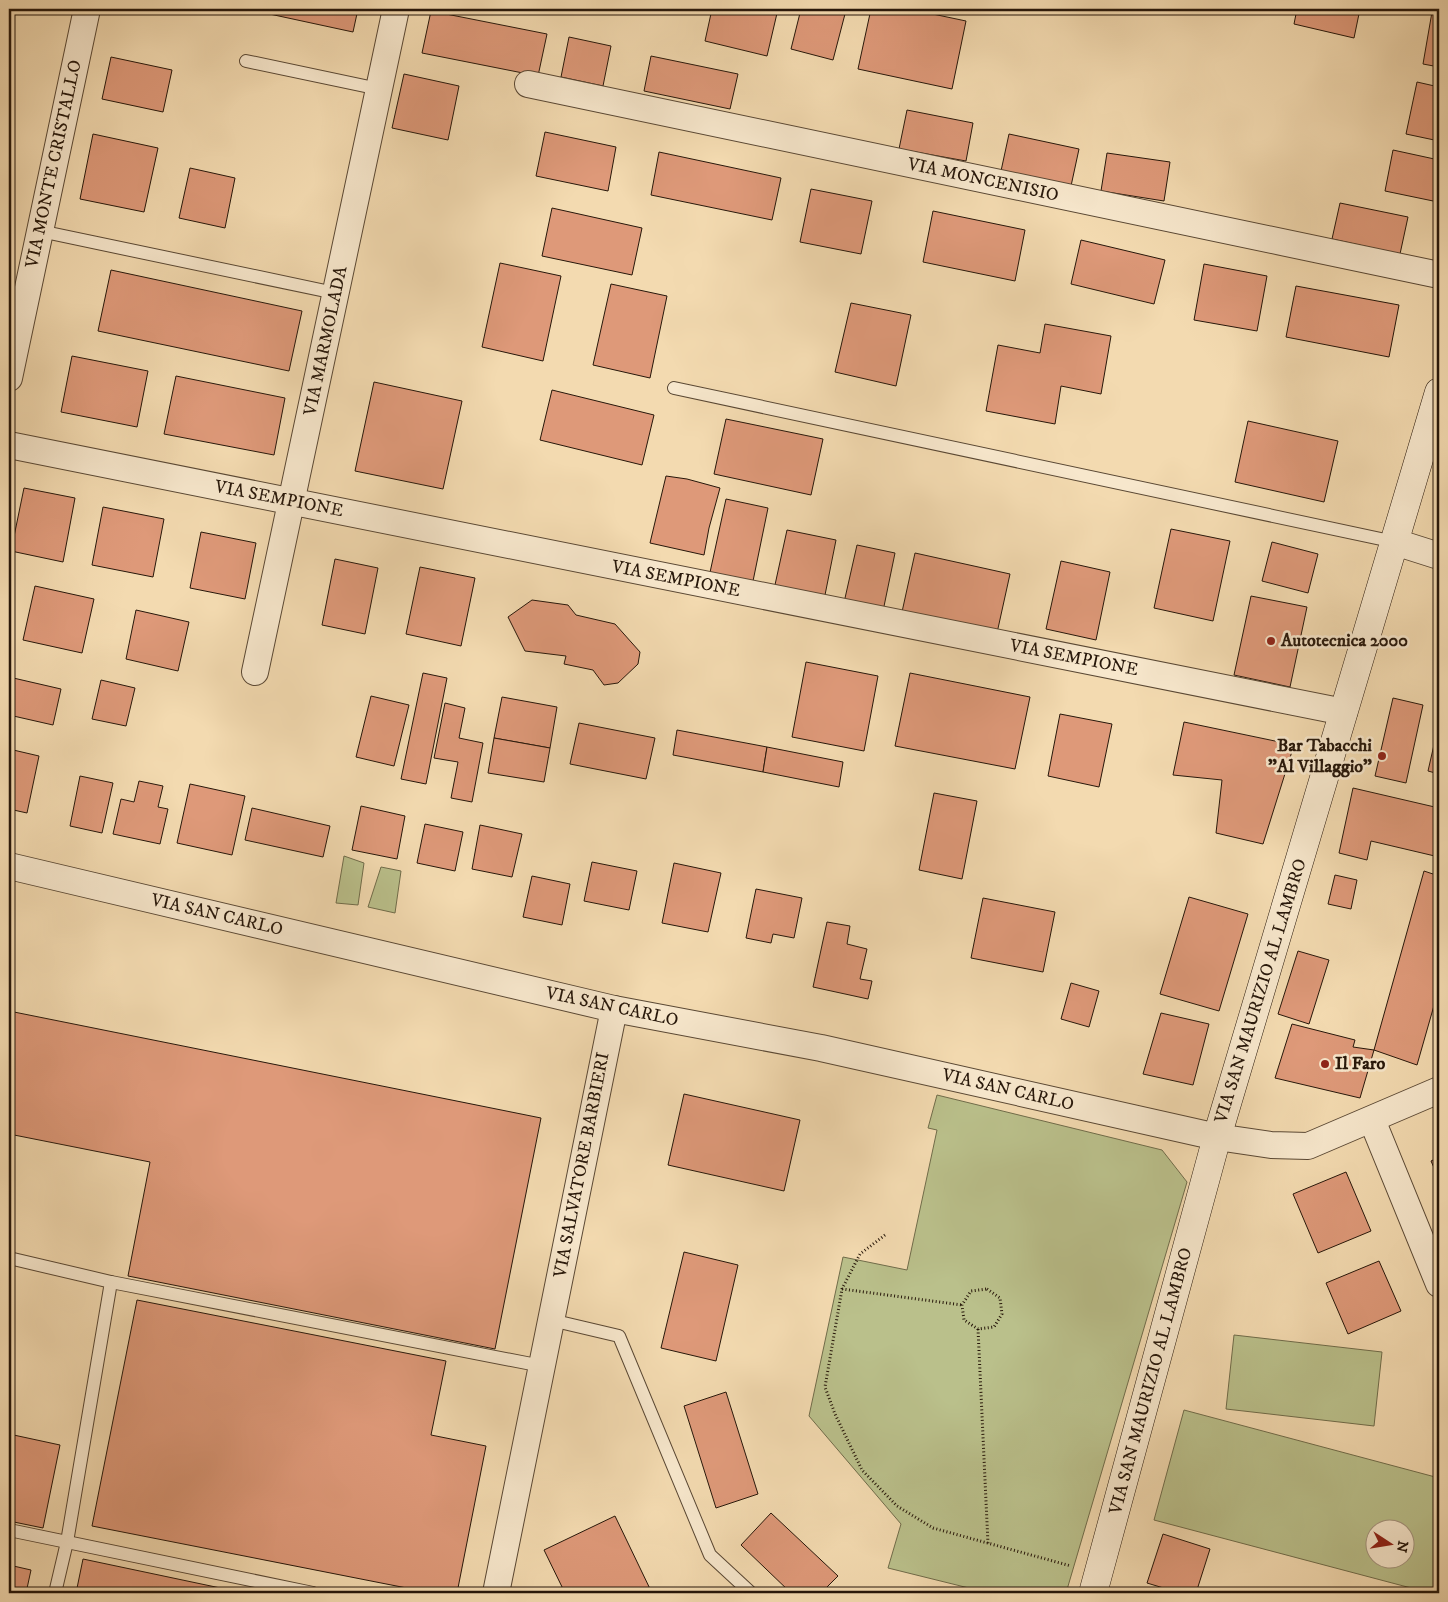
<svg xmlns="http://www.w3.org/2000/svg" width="1448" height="1602" viewBox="0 0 1448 1602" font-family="'IM FELL DW Pica',serif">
<rect width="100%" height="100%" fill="#f3dab0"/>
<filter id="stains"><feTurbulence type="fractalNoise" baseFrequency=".004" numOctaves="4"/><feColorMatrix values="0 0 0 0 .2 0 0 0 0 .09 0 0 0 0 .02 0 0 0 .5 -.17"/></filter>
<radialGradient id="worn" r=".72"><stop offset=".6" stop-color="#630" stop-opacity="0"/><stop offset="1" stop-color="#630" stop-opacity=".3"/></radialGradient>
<g fill="#bac08b" stroke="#706c4a" fill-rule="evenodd">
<polygon points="344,856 364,863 358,905 336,903"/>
<polygon points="381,867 401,871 395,913 368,907"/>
<polygon points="937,1095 1162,1150 1187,1182 1066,1593 989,1593 888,1568 901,1524 809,1416 843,1257 907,1270 937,1130 928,1128"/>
<polygon points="1234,1335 1382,1352 1374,1426 1226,1409"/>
<path d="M 1184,1410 L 1439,1478 L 1439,1593 L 1430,1593 L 1154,1520 ZM 1376,1530 L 1406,1530 L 1406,1560 L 1376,1560 Z"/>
</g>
<g fill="#de9979" stroke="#27170a">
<polygon points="252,9 358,9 353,32 251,10"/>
<polygon points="648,9 665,9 664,13"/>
<polygon points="712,9 778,9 767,56 705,41"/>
<polygon points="801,9 823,9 845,14 833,60 791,49"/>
<polygon points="871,9 909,9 966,21 952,89 858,69"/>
<polygon points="1297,9 1360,9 1354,38 1294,24"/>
<polygon points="431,11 547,34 538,76 422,53"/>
<polygon points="1432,12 1439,13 1439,67 1423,64"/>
<polygon points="569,37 611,46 603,86 561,77"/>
<polygon points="651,56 738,74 730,109 644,91"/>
<polygon points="111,57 172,70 163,112 102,99"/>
<polygon points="404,74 459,86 448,140 392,128"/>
<polygon points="1417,82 1439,87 1439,141 1406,134"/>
<polygon points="907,110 973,123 966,161 899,149"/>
<polygon points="545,132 616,147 608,191 536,176"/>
<polygon points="93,134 158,148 144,212 80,199"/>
<polygon points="1009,134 1079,149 1071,186 1001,171"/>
<polygon points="1393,150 1439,160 1438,202 1385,191"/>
<polygon points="659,152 781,178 772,220 651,195"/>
<polygon points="1107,153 1170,162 1164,201 1101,191"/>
<polygon points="190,168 235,178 225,228 179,218"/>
<polygon points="811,189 872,201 861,254 800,242"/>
<polygon points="1340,203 1408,217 1400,254 1332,239"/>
<polygon points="552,208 642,228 632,275 542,256"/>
<polygon points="933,211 1025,230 1015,281 923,262"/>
<polygon points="1081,240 1165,260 1154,304 1071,284"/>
<polygon points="500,263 561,276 543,361 482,347"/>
<polygon points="1204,264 1267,276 1257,331 1194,320"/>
<polygon points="111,270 302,311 289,371 98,331"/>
<polygon points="611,284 667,296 650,378 593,365"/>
<polygon points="1296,286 1399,305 1389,357 1286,337"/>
<polygon points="851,303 911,315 896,386 835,372"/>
<polygon points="1045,324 1111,336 1101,394 1061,386 1055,424 986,411 998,345 1040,353"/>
<polygon points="72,356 148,371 137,427 61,412"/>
<polygon points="176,376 285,398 274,455 164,434"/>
<polygon points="374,382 462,401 443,489 355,471"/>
<polygon points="552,390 654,415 642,465 540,440"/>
<polygon points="726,419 823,439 811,495 714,474"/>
<polygon points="1248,421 1338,441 1324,502 1235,482"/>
<polygon points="666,476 687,479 720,488 709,528 704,555 650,543"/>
<polygon points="24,488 75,498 63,562 11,551"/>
<polygon points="726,499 768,508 752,586 709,577"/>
<polygon points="103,507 164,519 153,577 92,565"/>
<polygon points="1171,529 1230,541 1213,621 1154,608"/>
<polygon points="787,530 836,540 823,605 773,594"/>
<polygon points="201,532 256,543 245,599 190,588"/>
<polygon points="1272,542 1318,554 1308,593 1262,581"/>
<polygon points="857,545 895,553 882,616 843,607"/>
<polygon points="915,553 1010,574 995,642 900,621"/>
<polygon points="335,559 378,568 365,634 322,625"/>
<polygon points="1061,561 1110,572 1096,640 1046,629"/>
<polygon points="420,567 475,578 461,646 406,634"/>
<polygon points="35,586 94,599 82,653 23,640"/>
<polygon points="1251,596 1307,607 1290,687 1234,675"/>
<polygon points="532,600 568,605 576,615 615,624 640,652 638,664 618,683 604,685 593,670 564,664 566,656 525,651 508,617"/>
<polygon points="136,610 189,622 178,671 126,659"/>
<polygon points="1439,657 1439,679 1434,677"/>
<polygon points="806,662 878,676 864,751 792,737"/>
<polygon points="423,673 447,678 426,784 401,779"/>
<polygon points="910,673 1030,697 1015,769 895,746"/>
<polygon points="9,677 61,689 53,725 9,715"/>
<polygon points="101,680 135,688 126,726 92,719"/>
<polygon points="371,696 409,705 394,766 356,757"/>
<polygon points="502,697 557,707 550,748 494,738"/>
<polygon points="1393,698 1423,705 1406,783 1375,776"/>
<polygon points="445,703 465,708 459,738 483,743 472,802 451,798 458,762 434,758"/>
<polygon points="1060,714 1112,724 1099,787 1048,776"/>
<polygon points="1184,722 1294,745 1263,844 1216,833 1222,780 1173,775"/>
<polygon points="579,723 655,738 646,779 570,764"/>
<polygon points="677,730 767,747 763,772 673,755"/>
<polygon points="1436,736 1439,737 1439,774 1428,771"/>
<polygon points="494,738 550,748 544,782 488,773"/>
<polygon points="767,747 843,762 839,787 763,772"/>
<polygon points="9,749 39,756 27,813 9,809"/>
<polygon points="80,776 113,783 102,833 70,826"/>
<polygon points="139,781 163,786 158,807 168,809 160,844 113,834 121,799 134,802"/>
<polygon points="190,784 245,796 232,855 177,843"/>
<polygon points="1353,788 1439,808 1439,857 1371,841 1367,860 1339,853"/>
<polygon points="934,793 977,801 962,879 919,870"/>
<polygon points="361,806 405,816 397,859 352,850"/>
<polygon points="252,808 330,826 323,857 245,840"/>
<polygon points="425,824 463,832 455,871 417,863"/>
<polygon points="480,825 522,834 512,877 472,869"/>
<polygon points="592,862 637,871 629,910 584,901"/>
<polygon points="674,863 721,873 708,932 662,923"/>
<polygon points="1424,871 1439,876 1439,988 1417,1065 1374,1050"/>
<polygon points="1335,875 1357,880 1351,909 1328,904"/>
<polygon points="532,876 570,884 562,925 523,917"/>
<polygon points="756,889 802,898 794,938 773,934 771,943 746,938"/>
<polygon points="1189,897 1248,914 1219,1011 1160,994"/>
<polygon points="983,898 1055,912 1043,972 971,958"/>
<polygon points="827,922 850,926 847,944 867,949 860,979 872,981 868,999 813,987"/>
<polygon points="1298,951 1329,960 1309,1024 1278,1014"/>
<polygon points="1071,983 1099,991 1089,1027 1061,1019"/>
<polygon points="9,1011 541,1118 495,1349 128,1276 150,1162 9,1134"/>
<polygon points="1161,1013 1209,1024 1193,1085 1143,1074"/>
<polygon points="1292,1024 1355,1040 1353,1047 1374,1050 1360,1098 1275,1078"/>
<polygon points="684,1094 800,1120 784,1191 668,1165"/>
<polygon points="9,1138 13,1139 9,1157"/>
<polygon points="1439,1157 1439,1179 1431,1161"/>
<polygon points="1346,1172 1371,1231 1318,1253 1293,1194"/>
<polygon points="684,1252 738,1265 716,1361 661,1348"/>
<polygon points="1379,1261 1401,1311 1348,1334 1326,1283"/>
<polygon points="137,1300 446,1361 431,1435 486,1446 457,1593 432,1593 92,1526"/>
<polygon points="726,1392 758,1494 716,1508 684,1406"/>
<polygon points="9,1434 60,1445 43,1528 9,1521"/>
<polygon points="771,1513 838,1576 821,1593 791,1593 741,1545"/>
<polygon points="615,1516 652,1593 565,1593 544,1550"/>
<polygon points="1163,1534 1210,1549 1196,1593 1180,1593 1147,1583"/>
<polygon points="83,1559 244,1593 76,1593"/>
<polygon points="9,1565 31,1570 26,1593 9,1593"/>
</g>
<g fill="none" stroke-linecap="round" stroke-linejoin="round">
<g stroke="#5a4834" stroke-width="14">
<g id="lane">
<polyline points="246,61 379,89"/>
<polyline points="40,231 335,293"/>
<polyline points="674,388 1395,542"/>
<polyline points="9,1258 111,1282 67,1542 55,1593"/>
<polyline points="111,1282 542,1366"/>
<polyline points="551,1320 619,1336 710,1555 751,1593"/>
<polyline points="9,1530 313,1593"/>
</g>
</g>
<g stroke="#5a4834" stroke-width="28">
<g id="street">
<polyline points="528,84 1439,275"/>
<polyline points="9,378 87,9"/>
<polyline points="9,445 1344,712"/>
<polyline points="1395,542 1439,556"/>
<polyline points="255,672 396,9"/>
<polyline points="9,866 614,1009 821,1048 1217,1137 1271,1145 1308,1146 1439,1090"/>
<polyline points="1372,1120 1439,1284"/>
<polyline points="496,1593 614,1009"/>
</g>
</g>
<g stroke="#27170a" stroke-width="29">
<polyline id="secondary" points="1093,1593 1217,1137 1439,392"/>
</g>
<g stroke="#27170a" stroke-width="3" stroke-dasharray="1 2.5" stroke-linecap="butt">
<polyline points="885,1235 860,1254 842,1289 825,1387 835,1414 862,1470 897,1506 933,1528 1071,1566"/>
<polyline points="842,1289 962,1305"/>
<polygon points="987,1289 1000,1298 1002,1314 994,1327 978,1329 964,1320 962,1305 971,1291"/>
<polyline points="978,1329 988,1544"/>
</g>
<use href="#lane" stroke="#f7e7cc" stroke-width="12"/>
<use href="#street" stroke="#f7e7cc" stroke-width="26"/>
<use href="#secondary" stroke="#f7e7cc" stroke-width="28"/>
</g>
<g fill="#8f2418" stroke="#f7e7cc" stroke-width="2">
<circle cx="1271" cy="641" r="5"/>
<circle cx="1382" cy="756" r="5"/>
<circle cx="1325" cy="1064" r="5"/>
</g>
<g text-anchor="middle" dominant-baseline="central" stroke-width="5" stroke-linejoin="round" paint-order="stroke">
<g font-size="18" fill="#27170a" stroke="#f7e7cc">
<text transform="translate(54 164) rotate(-78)">VIA MONTE CRISTALLO</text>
<text transform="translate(983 180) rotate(12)">VIA MONCENISIO</text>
<text transform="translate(326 341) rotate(-78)">VIA MARMOLADA</text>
<text transform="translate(279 499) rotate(11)">VIA SEMPIONE</text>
<text transform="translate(676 579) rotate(11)">VIA SEMPIONE</text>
<text transform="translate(1074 658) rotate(11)">VIA SEMPIONE</text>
<text transform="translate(217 915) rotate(13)">VIA SAN CARLO</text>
<text transform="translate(1261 991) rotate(-73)">VIA SAN MAURIZIO AL LAMBRO</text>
<text transform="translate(612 1007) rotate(12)">VIA SAN CARLO</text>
<text transform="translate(1008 1090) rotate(13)">VIA SAN CARLO</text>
<text transform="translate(582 1165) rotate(-79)">VIA SALVATORE BARBIERI</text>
<text transform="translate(1151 1381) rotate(-75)">VIA SAN MAURIZIO AL LAMBRO</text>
</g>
<g font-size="18" font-weight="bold" fill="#27170a" stroke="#f7e7cc" text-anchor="start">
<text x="1281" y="641">Autotecnica 2000</text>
<text x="1372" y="746" text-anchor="end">Bar Tabacchi<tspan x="1372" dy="21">"Al Villaggio"</tspan></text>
<text x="1335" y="1064">Il Faro</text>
</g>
</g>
<rect width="1448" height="1602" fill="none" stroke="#f3dab0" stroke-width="30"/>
<rect x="10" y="10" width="1428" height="1582" fill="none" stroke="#27170a" stroke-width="2.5"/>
<rect x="15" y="15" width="1418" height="1572" fill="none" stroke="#27170a"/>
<g transform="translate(1390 1544) rotate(102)"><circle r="24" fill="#f7e7cc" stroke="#a4947e"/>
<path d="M0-4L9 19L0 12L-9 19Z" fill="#8f2418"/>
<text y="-8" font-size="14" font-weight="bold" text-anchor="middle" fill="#27170a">N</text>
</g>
<rect width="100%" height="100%" filter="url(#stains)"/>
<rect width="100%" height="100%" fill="url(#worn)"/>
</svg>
